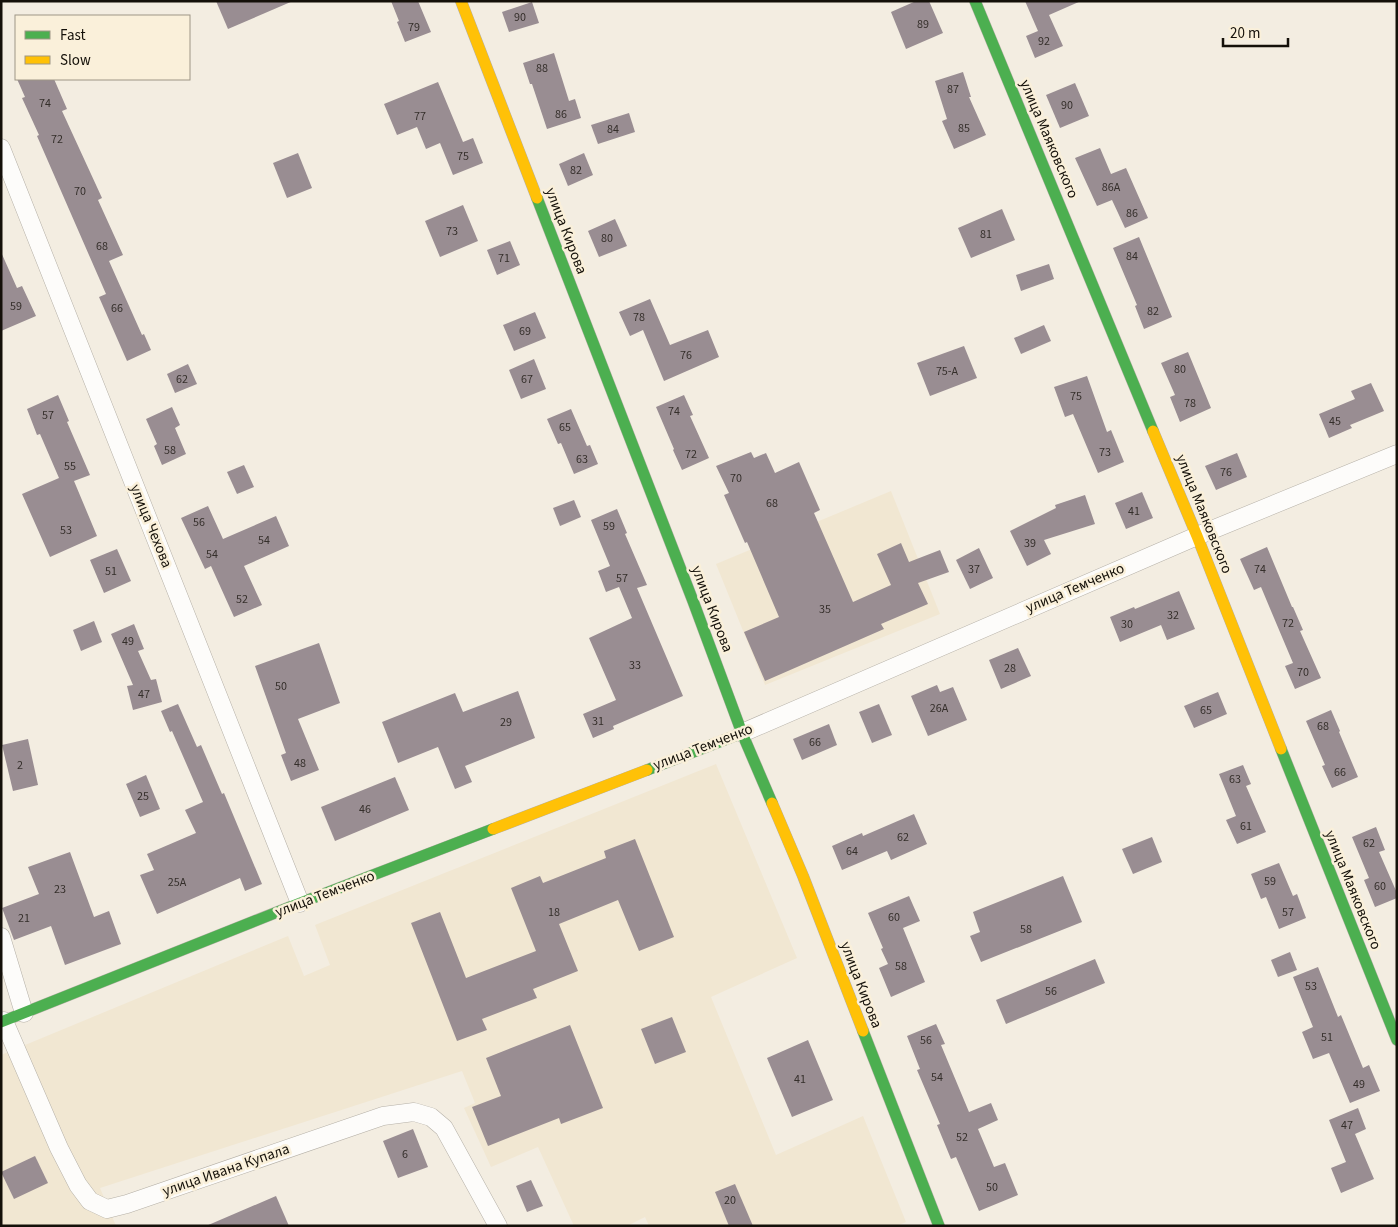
<svg xmlns="http://www.w3.org/2000/svg" width="1398" height="1227" viewBox="0 0 1398 1227" font-family="'Source Sans 3',sans-serif">
<rect width="100%" height="100%" fill="#f3ede1"/>
<g fill="#f1e7d2">
<polygon points="891,491 940,614 765,685 716,564"/>
<polygon points="716,764 797,958 711,997 776,1155 863,1116 906,1222 896,1226 649,1226 645,1217 627,1226 574,1226 538,1147 491,1167 464,1108 475,1103 462,1071 100,1188 116,1226 1,1226 1,1055 288,936 304,976 330,965 315,925"/>
</g>
<g fill="#998d92">
<polygon points="216,1 293,1 228,29"/>
<polygon points="391,1 418,1 431,32 405,42 397,22 399,21"/>
<polygon points="916,1 929,1 943,33 906,49 891,12"/>
<polygon points="1025,1 1081,1 1049,15 1063,46 1035,58 1026,36 1038,31"/>
<polygon points="532,2 539,23 509,32 502,12"/>
<polygon points="554,53 569,101 575,99 581,118 547,129 532,84 530,84 523,63"/>
<polygon points="963,72 971,97 969,97 986,135 954,149 942,121 947,119 935,81"/>
<polygon points="17,79 54,79 67,109 62,111 102,198 98,200 123,255 109,261 142,335 144,334 151,350 127,361 99,297 106,294 37,136 39,135 22,98 25,97"/>
<polygon points="438,82 463,142 473,138 483,163 453,175 440,143 426,149 417,127 397,135 384,104"/>
<polygon points="1075,83 1089,116 1060,128 1046,95"/>
<polygon points="629,113 635,132 598,144 591,125"/>
<polygon points="1100,148 1111,174 1126,168 1148,218 1125,228 1112,200 1097,206 1075,158"/>
<polygon points="298,153 312,188 287,198 273,163"/>
<polygon points="584,153 593,175 568,186 559,164"/>
<polygon points="463,205 478,241 440,257 425,221"/>
<polygon points="1002,209 1015,240 971,258 958,228"/>
<polygon points="615,219 627,246 599,257 588,231"/>
<polygon points="1139,237 1172,317 1144,329 1135,306 1137,305 1113,248"/>
<polygon points="510,241 520,265 497,275 487,250"/>
<polygon points="1,252 17,288 22,286 36,316 1,331"/>
<polygon points="1049,264 1054,279 1021,291 1016,275"/>
<polygon points="650,299 670,345 708,330 719,357 664,381 643,330 630,336 619,312"/>
<polygon points="535,312 546,338 514,351 503,325"/>
<polygon points="1044,325 1051,341 1021,354 1014,338"/>
<polygon points="964,346 977,378 930,396 917,363"/>
<polygon points="1188,352 1211,408 1180,422 1170,397 1175,395 1161,363"/>
<polygon points="534,359 546,389 521,399 509,370"/>
<polygon points="188,364 197,384 175,393 167,374"/>
<polygon points="1087,376 1107,432 1111,430 1124,462 1098,473 1073,414 1065,417 1054,387"/>
<polygon points="1371,383 1384,411 1350,425 1352,428 1329,438 1319,414 1355,399 1351,391"/>
<polygon points="58,395 69,421 67,422 90,475 74,481 97,536 50,557 22,494 59,478 40,434 37,435 27,409"/>
<polygon points="684,395 693,415 690,416 709,458 682,470 673,450 674,449 656,407"/>
<polygon points="172,407 180,425 175,428 186,454 162,465 154,446 157,444 146,419"/>
<polygon points="571,409 587,446 590,445 598,464 574,474 561,443 558,444 547,419"/>
<polygon points="751,452 754,458 766,453 775,473 799,462 820,510 814,513 853,602 891,585 877,554 901,543 909,562 940,550 949,572 918,583 928,604 881,624 884,629 765,681 744,632 779,617 747,542 745,543 724,495 729,493 716,466"/>
<polygon points="1237,453 1247,477 1216,490 1205,466"/>
<polygon points="244,465 254,487 237,494 227,472"/>
<polygon points="1142,492 1153,518 1126,529 1115,503"/>
<polygon points="1085,495 1095,524 1044,540 1051,554 1027,566 1010,531 1056,508 1055,505"/>
<polygon points="574,500 581,517 560,526 553,508"/>
<polygon points="208,506 223,539 276,516 289,546 244,566 262,605 234,617 211,566 205,569 181,518"/>
<polygon points="617,509 627,533 625,534 647,585 637,588 683,696 613,726 614,729 593,738 583,714 616,700 589,638 632,618 619,587 606,592 598,571 610,566 591,520"/>
<polygon points="1267,547 1292,607 1293,607 1303,630 1300,631 1321,678 1295,689 1285,666 1293,663 1261,587 1254,590 1240,559"/>
<polygon points="979,548 993,578 970,589 956,560"/>
<polygon points="117,549 131,581 104,593 90,560"/>
<polygon points="1179,591 1195,629 1167,640 1161,625 1120,642 1110,617 1134,607 1135,609"/>
<polygon points="94,621 102,642 81,651 73,630"/>
<polygon points="134,624 144,649 138,651 151,680 156,679 162,702 133,710 127,686 133,685 111,634"/>
<polygon points="319,643 340,703 298,719 319,770 291,781 281,755 286,753 255,666"/>
<polygon points="1018,648 1031,676 1001,689 989,660"/>
<polygon points="937,685 940,692 953,687 967,720 928,736 911,696"/>
<polygon points="518,691 535,738 465,766 472,782 455,789 438,747 398,763 382,722 455,693 463,712"/>
<polygon points="1218,692 1227,714 1194,728 1184,706"/>
<polygon points="178,704 197,747 201,745 222,794 224,793 262,884 245,891 240,878 157,914 140,875 154,870 147,854 196,833 185,810 203,802 172,731 170,732 161,711"/>
<polygon points="879,704 892,735 872,743 859,712"/>
<polygon points="1331,710 1340,731 1339,732 1358,777 1332,788 1322,766 1325,765 1306,721"/>
<polygon points="829,724 837,745 802,760 793,739"/>
<polygon points="28,739 38,785 13,791 2,745"/>
<polygon points="1243,765 1251,784 1246,786 1266,832 1237,844 1226,820 1236,816 1219,774"/>
<polygon points="146,775 160,809 140,817 126,784"/>
<polygon points="395,777 409,810 335,841 321,807"/>
<polygon points="914,814 927,844 891,860 887,851 842,870 832,846 862,833 863,836"/>
<polygon points="1376,827 1385,850 1379,852 1397,893 1397,898 1375,907 1364,880 1369,878 1352,837"/>
<polygon points="1152,837 1162,862 1133,874 1122,849"/>
<polygon points="635,839 674,937 639,951 618,900 559,924 578,971 533,989 537,998 482,1019 487,1030 457,1041 411,923 440,912 466,978 536,951 511,888 540,876 543,883 606,858 604,851"/>
<polygon points="70,852 94,917 109,911 121,944 65,965 51,926 14,940 2,908 39,894 28,867"/>
<polygon points="1279,863 1293,896 1297,894 1306,918 1279,929 1266,897 1261,899 1251,874"/>
<polygon points="1063,876 1082,922 981,962 970,936 980,932 973,912"/>
<polygon points="909,896 920,921 903,928 925,982 891,997 879,968 888,964 881,949 883,948 868,913"/>
<polygon points="1290,952 1297,970 1278,977 1271,960"/>
<polygon points="1095,959 1105,983 1006,1024 996,1000"/>
<polygon points="1318,967 1338,1017 1341,1015 1363,1068 1369,1065 1380,1091 1350,1103 1329,1053 1313,1059 1302,1032 1313,1027 1293,977"/>
<polygon points="672,1017 686,1052 655,1064 641,1029"/>
<polygon points="936,1024 945,1044 941,1045 969,1112 991,1103 998,1120 978,1129 994,1167 1005,1163 1018,1195 979,1211 956,1157 951,1159 937,1125 940,1124 917,1070 920,1069 907,1036"/>
<polygon points="570,1025 603,1108 561,1124 559,1118 488,1146 472,1107 501,1096 486,1058"/>
<polygon points="808,1040 833,1100 792,1117 767,1058"/>
<polygon points="1358,1108 1366,1129 1355,1134 1374,1179 1341,1193 1331,1168 1346,1162 1329,1120"/>
<polygon points="413,1129 428,1167 398,1178 383,1141"/>
<polygon points="35,1156 48,1183 14,1199 1,1172"/>
<polygon points="531,1180 543,1206 527,1212 516,1186"/>
<polygon points="735,1184 753,1226 729,1226 715,1192"/>
<polygon points="276,1196 289,1226 206,1226"/>
</g>
<g fill="none" stroke-linecap="round" stroke-linejoin="round">
<g stroke="#b5b0a7" stroke-width="19">
<g id="street">
<polyline points="1,148 300,903"/>
<polyline points="742,733 1197,536 1397,454"/>
<polyline points="1,937 24,1013"/>
<polyline points="4,1021 59,1148 78,1185 90,1201 107,1209 127,1204 383,1116 414,1112 431,1117 444,1128 498,1226"/>
</g>
</g>
<g stroke="#b5b0a7" stroke-width="12">
<g id="fast">
<polyline points="975,1 1153,431"/>
<polyline points="537,198 693,601 742,733 772,803"/>
<polyline points="1281,749 1397,1040"/>
<polyline points="647,770 742,733"/>
<polyline points="1,1022 300,903 493,829"/>
<polyline points="863,1031 939,1226"/>
</g>
</g>
<g stroke="#b5b0a7" stroke-width="12">
<g id="slow">
<polyline points="461,1 537,198"/>
<polyline points="1153,431 1197,536 1281,749"/>
<polyline points="772,803 803,876 863,1031"/>
<polyline points="493,829 647,770"/>
</g>
</g>
<use href="#street" stroke="#fdfcfa" stroke-width="18"/>
<use href="#fast" stroke="#4caf50" stroke-width="11"/>
<use href="#slow" stroke="#ffc107" stroke-width="11"/>
</g>
<g text-anchor="middle" dominant-baseline="central" stroke-width="5" stroke-linejoin="round" paint-order="stroke">
<g font-size="12" fill="#352f2b">
<text x="520" y="17">90</text>
<text x="923" y="24">89</text>
<text x="414" y="27">79</text>
<text x="1044" y="41">92</text>
<text x="542" y="68">88</text>
<text x="953" y="89">87</text>
<text x="45" y="103">74</text>
<text x="1067" y="105">90</text>
<text x="561" y="114">86</text>
<text x="420" y="116">77</text>
<text x="964" y="128">85</text>
<text x="613" y="129">84</text>
<text x="57" y="139">72</text>
<text x="463" y="156">75</text>
<text x="576" y="170">82</text>
<text x="1111" y="187">86А</text>
<text x="80" y="191">70</text>
<text x="1132" y="213">86</text>
<text x="452" y="231">73</text>
<text x="986" y="234">81</text>
<text x="607" y="238">80</text>
<text x="102" y="246">68</text>
<text x="1132" y="256">84</text>
<text x="504" y="258">71</text>
<text x="16" y="306">59</text>
<text x="117" y="308">66</text>
<text x="1153" y="311">82</text>
<text x="639" y="317">78</text>
<text x="525" y="331">69</text>
<text x="686" y="355">76</text>
<text x="1180" y="369">80</text>
<text x="947" y="371">75-А</text>
<text x="182" y="379">62</text>
<text x="527" y="379">67</text>
<text x="1076" y="396">75</text>
<text x="1190" y="403">78</text>
<text x="674" y="411">74</text>
<text x="48" y="415">57</text>
<text x="1335" y="421">45</text>
<text x="565" y="427">65</text>
<text x="170" y="450">58</text>
<text x="1105" y="452">73</text>
<text x="691" y="454">72</text>
<text x="582" y="459">63</text>
<text x="70" y="466">55</text>
<text x="1226" y="472">76</text>
<text x="736" y="478">70</text>
<text x="772" y="503">68</text>
<text x="1134" y="511">41</text>
<text x="199" y="522">56</text>
<text x="609" y="526">59</text>
<text x="66" y="530">53</text>
<text x="264" y="540">54</text>
<text x="1030" y="543">39</text>
<text x="212" y="554">54</text>
<text x="974" y="569">37</text>
<text x="1260" y="569">74</text>
<text x="111" y="571">51</text>
<text x="622" y="578">57</text>
<text x="242" y="599">52</text>
<text x="825" y="609">35</text>
<text x="1173" y="615">32</text>
<text x="1288" y="623">72</text>
<text x="1127" y="624">30</text>
<text x="128" y="641">49</text>
<text x="635" y="665">33</text>
<text x="1010" y="668">28</text>
<text x="1303" y="672">70</text>
<text x="281" y="686">50</text>
<text x="144" y="694">47</text>
<text x="939" y="708">26А</text>
<text x="1206" y="710">65</text>
<text x="598" y="721">31</text>
<text x="506" y="722">29</text>
<text x="1323" y="726">68</text>
<text x="815" y="742">66</text>
<text x="300" y="763">48</text>
<text x="20" y="765">2</text>
<text x="1340" y="772">66</text>
<text x="1235" y="779">63</text>
<text x="143" y="796">25</text>
<text x="365" y="809">46</text>
<text x="1246" y="826">61</text>
<text x="903" y="837">62</text>
<text x="1369" y="843">62</text>
<text x="852" y="851">64</text>
<text x="1270" y="881">59</text>
<text x="177" y="882">25А</text>
<text x="1380" y="886">60</text>
<text x="60" y="889">23</text>
<text x="554" y="912">18</text>
<text x="1288" y="912">57</text>
<text x="894" y="917">60</text>
<text x="24" y="918">21</text>
<text x="1026" y="929">58</text>
<text x="901" y="966">58</text>
<text x="1311" y="986">53</text>
<text x="1051" y="991">56</text>
<text x="1327" y="1037">51</text>
<text x="926" y="1040">56</text>
<text x="937" y="1077">54</text>
<text x="800" y="1079">41</text>
<text x="1359" y="1084">49</text>
<text x="1347" y="1125">47</text>
<text x="962" y="1137">52</text>
<text x="405" y="1154">6</text>
<text x="992" y="1187">50</text>
<text x="730" y="1200">20</text>
</g>
<g font-size="15" fill="#141009" stroke="#faf0da">
<text transform="translate(1049 139) rotate(67)">улица Маяковского</text>
<text transform="translate(566 231) rotate(69)">улица Кирова</text>
<text transform="translate(1204 514) rotate(68)">улица Маяковского</text>
<text transform="translate(151 526) rotate(68)">улица Чехова</text>
<text transform="translate(1075 588) rotate(-23)">улица Темченко</text>
<text transform="translate(712 609) rotate(69)">улица Кирова</text>
<text transform="translate(703 747) rotate(-21)">улица Темченко</text>
<text transform="translate(1353 890) rotate(68)">улица Маяковского</text>
<text transform="translate(325 894) rotate(-21)">улица Темченко</text>
<text transform="translate(861 985) rotate(69)">улица Кирова</text>
<text transform="translate(226 1170) rotate(-19)">улица Ивана Купала</text>
</g>
</g>
<rect width="1398" height="1227" fill="none" stroke="#141009" stroke-width="5"/>
<rect x="15" y="15" width="175" height="65" fill="#faf0da" stroke="#9e9686"/>
<rect x="25" y="31" width="25" height="8" fill="#4caf50" stroke="#9e9686"/>
<text x="60" y="40" font-size="15" fill="#141009">Fast</text>
<rect x="25" y="56" width="25" height="8" fill="#ffc107" stroke="#9e9686"/>
<text x="60" y="65" font-size="15" fill="#141009">Slow</text>
<path d="M1223 38v8h65v-8" fill="none" stroke="#141009" stroke-width="2.5"/>
<text x="1230" y="38" font-size="15" fill="#141009" stroke="#faf0da" stroke-width="4" paint-order="stroke">20 m</text>
</svg>
